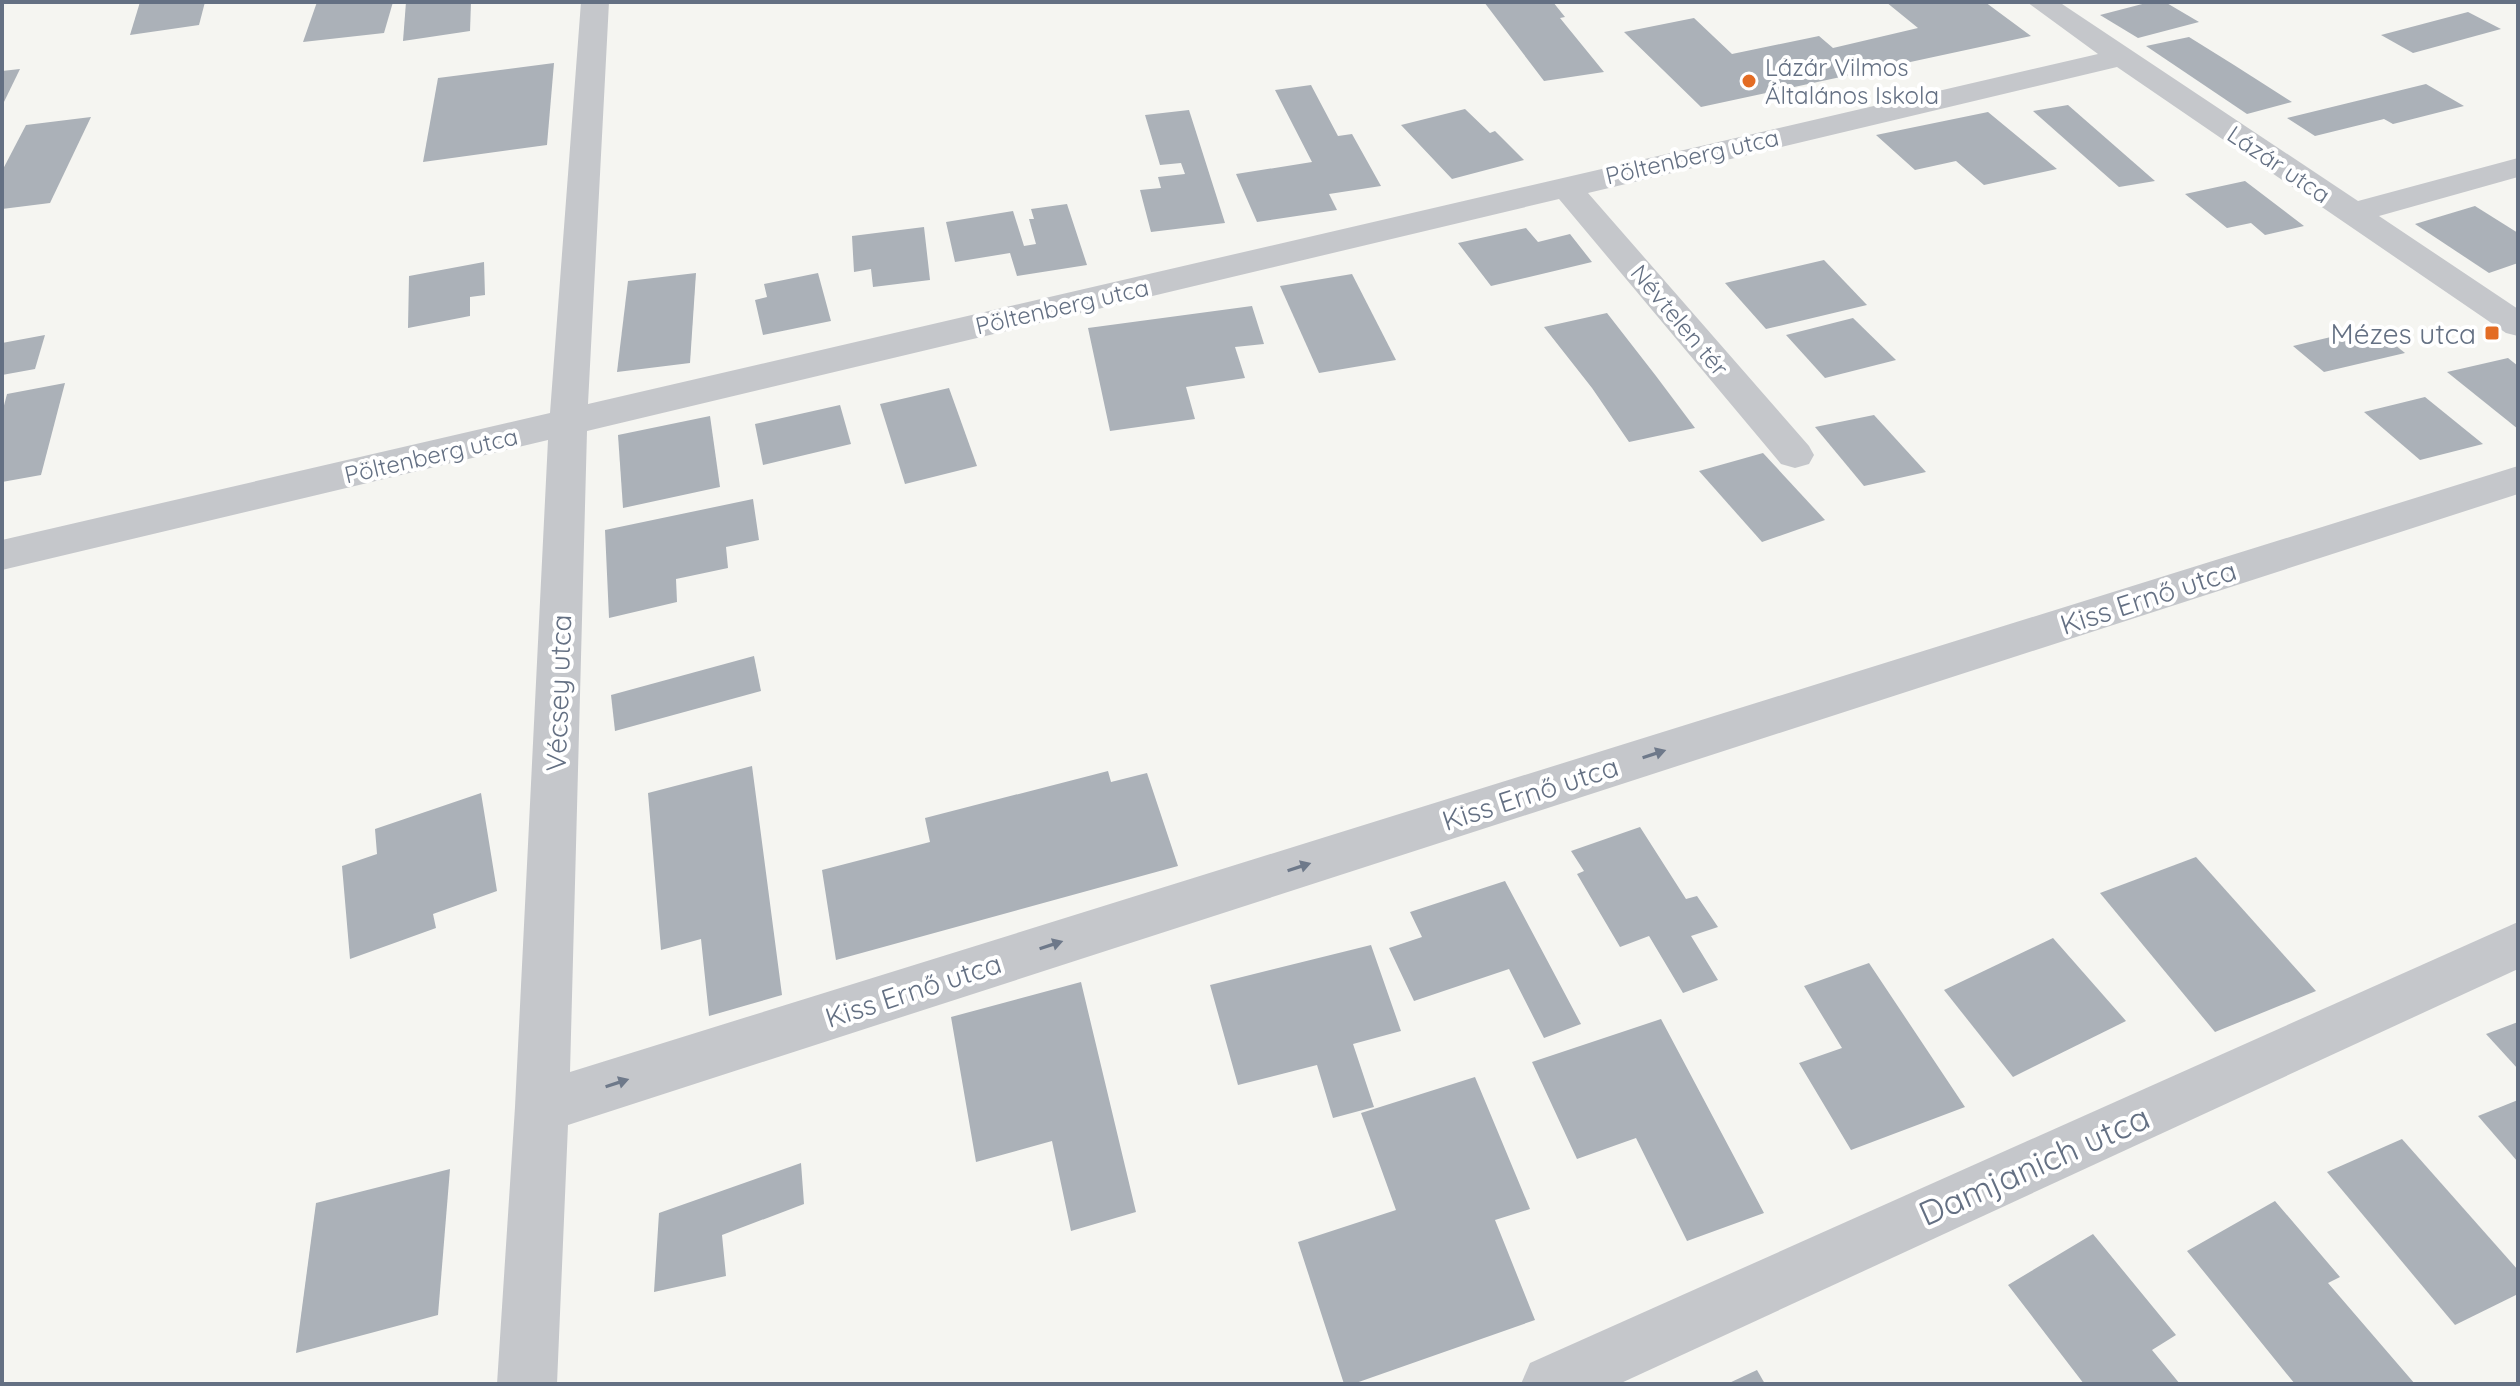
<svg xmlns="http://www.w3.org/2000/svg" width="2520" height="1386" viewBox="0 0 2520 1386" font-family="Quicksand,sans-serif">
<rect width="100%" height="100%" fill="#f5f5f1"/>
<g fill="#abb1b8">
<polygon points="140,2 205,2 199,25 130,35"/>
<polygon points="317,2 393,2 384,33 303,42"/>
<polygon points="406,2 471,2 470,31 403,41"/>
<polygon points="1484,2 1553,2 1565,17 1560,18 1604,72 1544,81"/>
<polygon points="1886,2 1985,2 2031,36 1701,107 1624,32 1694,18 1732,54 1819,36 1833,48 1918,28"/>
<polygon points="2150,2 2165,2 2199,22 2138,38 2100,15"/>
<polygon points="2468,12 2501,29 2413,53 2381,35"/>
<polygon points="2189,37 2234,65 2292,102 2247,114 2146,46"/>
<polygon points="554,63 547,145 423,162 438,78"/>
<polygon points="20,69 2,106 2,71"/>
<polygon points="2426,84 2464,106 2393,124 2384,119 2315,136 2287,118"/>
<polygon points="1311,85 1338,136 1352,134 1381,186 1329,194 1337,210 1257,222 1236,174 1312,162 1275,90"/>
<polygon points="2068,105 2155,181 2119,187 2033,111"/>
<polygon points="1465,109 1490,133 1495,131 1524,160 1452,179 1401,125"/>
<polygon points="1189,110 1225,223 1151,232 1140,190 1161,188 1158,177 1185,174 1181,163 1160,165 1145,115"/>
<polygon points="1988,112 2057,169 1984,185 1956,161 1915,170 1876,135"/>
<polygon points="91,117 50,203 2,209 2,171 26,125"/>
<polygon points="2245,181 2304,226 2265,235 2251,223 2227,228 2185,194"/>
<polygon points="1067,204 1087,265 1017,276 1010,253 955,262 946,222 1013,211 1024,246 1036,244 1029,219 1034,219 1031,209"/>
<polygon points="2475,206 2518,233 2518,263 2489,273 2415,224"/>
<polygon points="924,227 930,280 873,287 871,269 854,272 852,236"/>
<polygon points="1526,228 1538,242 1570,234 1592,262 1491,286 1458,243"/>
<polygon points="1824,260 1867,305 1766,329 1725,283"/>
<polygon points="484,262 485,295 470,297 470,316 408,328 409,276"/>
<polygon points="696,273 690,363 617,372 628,281"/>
<polygon points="818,273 831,321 763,335 755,300 767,297 764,284"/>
<polygon points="1352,274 1396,360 1319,373 1280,286"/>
<polygon points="1252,306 1264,344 1235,347 1245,378 1186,387 1195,419 1110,431 1088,328"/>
<polygon points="1607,313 1656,376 1695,428 1629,442 1592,388 1544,327"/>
<polygon points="1853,318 1896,360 1825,378 1786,335"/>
<polygon points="2373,327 2405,353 2324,372 2293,346"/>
<polygon points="45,335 35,369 2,375 2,343"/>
<polygon points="2508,358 2518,366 2518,429 2447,372"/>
<polygon points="65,383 41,475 2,482 2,413 7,394"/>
<polygon points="949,388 977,466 905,484 880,404"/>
<polygon points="2425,397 2483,444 2420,460 2364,412"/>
<polygon points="840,405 851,444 763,465 755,424"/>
<polygon points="1874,415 1926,472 1864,486 1815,427"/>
<polygon points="710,416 720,487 623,508 618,435"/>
<polygon points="1763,453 1825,520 1762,542 1699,471"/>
<polygon points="753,499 759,540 726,547 728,568 676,579 677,602 609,618 605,530"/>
<polygon points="754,656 761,691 615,731 611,695"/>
<polygon points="752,766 782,995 709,1016 701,939 661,950 648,793"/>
<polygon points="1108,771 1111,782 1147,773 1178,866 836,960 822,870 930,842 925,818"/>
<polygon points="481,793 497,891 433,914 436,928 350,959 342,866 377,854 375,829"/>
<polygon points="1640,827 1686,899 1697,896 1718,927 1691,936 1718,980 1683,993 1649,936 1620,947 1577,874 1584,871 1571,851"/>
<polygon points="2196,857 2316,991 2215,1032 2100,893"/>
<polygon points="1505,881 1581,1024 1544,1038 1509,969 1414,1001 1389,948 1422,937 1410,912"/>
<polygon points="2053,938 2126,1021 2013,1077 1944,990"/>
<polygon points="1371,945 1401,1031 1353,1044 1374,1107 1333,1118 1317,1065 1238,1085 1210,985"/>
<polygon points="1869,963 1965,1107 1851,1150 1799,1063 1842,1048 1804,986"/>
<polygon points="1081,982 1136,1212 1071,1231 1052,1141 976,1162 951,1017"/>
<polygon points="1661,1019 1764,1213 1687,1241 1636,1138 1577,1159 1532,1062"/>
<polygon points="2518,1022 2518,1069 2486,1034"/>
<polygon points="1475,1077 1530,1209 1495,1220 1535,1320 1353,1384 1344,1384 1298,1242 1396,1210 1361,1113"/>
<polygon points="2518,1100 2518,1162 2478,1116"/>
<polygon points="2402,1139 2518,1270 2518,1294 2455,1325 2327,1172"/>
<polygon points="801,1163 804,1204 722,1235 726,1276 654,1292 659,1213"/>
<polygon points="450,1169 438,1315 296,1353 316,1203"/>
<polygon points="2275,1201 2340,1277 2328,1283 2415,1384 2295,1384 2187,1251"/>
<polygon points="2093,1234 2176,1335 2152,1350 2180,1384 2084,1384 2008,1285"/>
<polygon points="1757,1370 1765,1384 1727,1384"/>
</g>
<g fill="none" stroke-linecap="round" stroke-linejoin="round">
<g fill="#c5c7cb" fill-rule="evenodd">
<polygon points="581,2 609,2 588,404 2098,54 2027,2 2059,2 2358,201 2518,158 2518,177 2379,216 2518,309 2518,336 2506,333 2117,67 1588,193 1809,446 1814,455 1809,464 1795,468 1781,464 1559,199 587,431 570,1072 2518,466 2518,494 568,1125 557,1384 497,1384 515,1107 548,440 2,570 2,540 550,413"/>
<polygon points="2518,922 2518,969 1619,1384 1521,1384 1530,1363"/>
</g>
</g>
<defs><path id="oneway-solid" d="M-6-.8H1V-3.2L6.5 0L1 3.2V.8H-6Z" transform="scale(2)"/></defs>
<g fill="#6e798a">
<use href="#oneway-solid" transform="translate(1654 754) rotate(-18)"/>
<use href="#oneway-solid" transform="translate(1299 867) rotate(-18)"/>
<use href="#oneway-solid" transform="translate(1051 945) rotate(-18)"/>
<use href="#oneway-solid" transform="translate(617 1083) rotate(-18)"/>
</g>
<g fill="#e36c24" stroke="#fff" stroke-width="3">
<circle cx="1749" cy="81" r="8"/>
<rect x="2484" y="325" width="16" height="16" rx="4"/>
</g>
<g text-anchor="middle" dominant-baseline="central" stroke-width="8" stroke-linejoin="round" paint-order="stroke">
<g font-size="24" fill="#647083" stroke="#fff" text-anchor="start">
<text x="1765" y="67">Lázár Vilmos<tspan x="1765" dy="28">Általános Iskola</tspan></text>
</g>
<g font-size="24" fill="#647083" stroke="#fff">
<text transform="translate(1692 156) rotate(-13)">Pöltenberg utca</text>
<text transform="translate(2279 164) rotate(34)">Lázár utca</text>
<text transform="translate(1062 306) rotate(-13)">Pöltenberg utca</text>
<text transform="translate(1680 320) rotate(50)">Névtelen tér</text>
<text transform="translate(431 455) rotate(-13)">Pöltenberg utca</text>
</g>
<g font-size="28" fill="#647083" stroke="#fff" text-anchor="end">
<text x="2476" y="333">Mézes utca</text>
</g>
<g font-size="28" fill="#647083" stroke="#fff">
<text transform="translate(2148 597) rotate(-18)">Kiss Ernő utca</text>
<text transform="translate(558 693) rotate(-88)">Vécsey utca</text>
<text transform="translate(1530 793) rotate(-18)">Kiss Ernő utca</text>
<text transform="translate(913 990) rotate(-18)">Kiss Ernő utca</text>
</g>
<g font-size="34" fill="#647083" stroke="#fff">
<text transform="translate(2034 1165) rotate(-24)">Damjanich utca</text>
</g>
</g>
<rect width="2520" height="1386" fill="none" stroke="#647083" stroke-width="8"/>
</svg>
